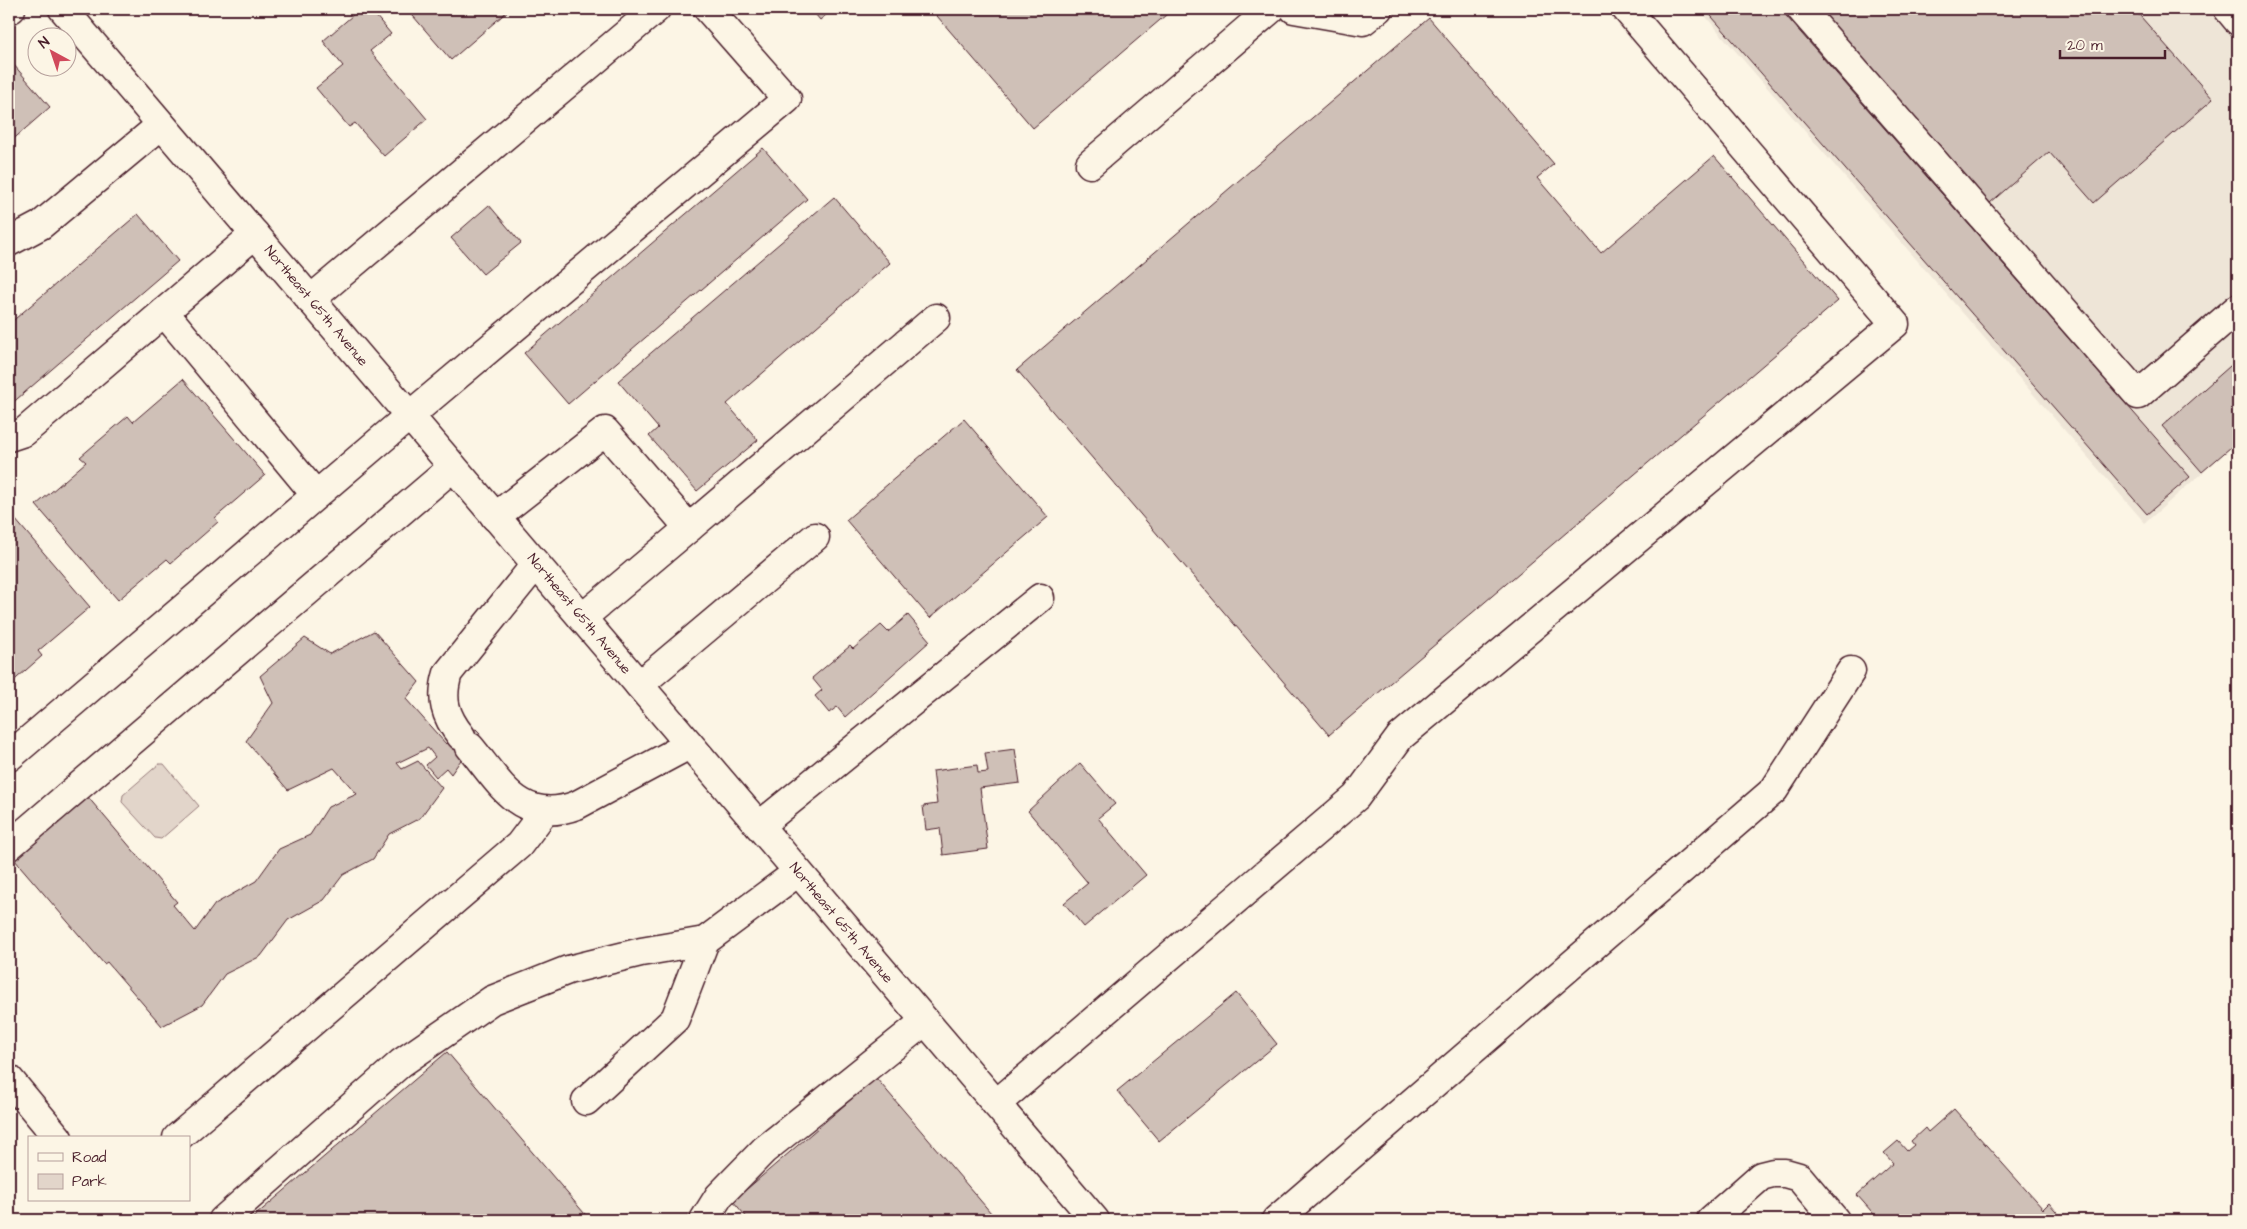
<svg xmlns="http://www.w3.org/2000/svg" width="2247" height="1229" viewBox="0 0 2247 1229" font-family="'Architects Daughter',sans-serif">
<rect width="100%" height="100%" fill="#fcf5e5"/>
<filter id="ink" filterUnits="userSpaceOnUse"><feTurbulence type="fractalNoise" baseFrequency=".02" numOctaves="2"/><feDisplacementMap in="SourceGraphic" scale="10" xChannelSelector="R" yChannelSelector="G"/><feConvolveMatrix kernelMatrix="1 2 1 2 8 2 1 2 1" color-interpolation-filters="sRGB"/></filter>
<g filter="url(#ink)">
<polygon fill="#eee5d7" points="1699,9 2238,9 2238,441 2145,523"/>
<polygon fill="#e2d5ca" stroke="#967a7a" points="159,764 164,764 199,806 161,839 155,838 122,802 123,795"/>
<g fill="#cfc0b7" stroke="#4a1f2b">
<polygon points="360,9 370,9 391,34 370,51 427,119 384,156 355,123 349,127 316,88 343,66 323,41"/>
<polygon points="407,9 510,9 451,60"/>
<polygon points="811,9 833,9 820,20"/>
<polygon points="931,9 1173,9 1033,128"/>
<polygon points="1705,9 1780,9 2190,477 2147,514"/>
<polygon points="1825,9 2134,9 2213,99 2094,203 2049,152 1990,203 1822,11"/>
<polygon points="1429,18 1554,164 1537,178 1601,253 1714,156 1838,301 1329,735 1017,370"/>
<polygon points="13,64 50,107 9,143 9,67"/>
<polygon points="763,148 807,199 568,404 524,353"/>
<polygon points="834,197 890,263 727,404 758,440 697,491 649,436 658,428 618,381"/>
<polygon points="489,205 521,243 483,274 451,238"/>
<polygon points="138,214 178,261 10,405 9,324"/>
<polygon points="2238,359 2238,441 2202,472 2162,426"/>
<polygon points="183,379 265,475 215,518 218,522 171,563 167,559 118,600 36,505 86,462 80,457 128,416 133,422"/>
<polygon points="964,419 1048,517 930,618 846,520"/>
<polygon points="9,512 90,607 38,651 42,656 9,685"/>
<polygon points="908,615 930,641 845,717 837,707 829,713 815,696 822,690 812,678 850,646 853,649 881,625 888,632"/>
<polygon points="374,631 419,682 406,699 446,744 476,729 480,733 451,774 446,768 436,777 426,765 435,757 428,748 397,763 402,769 418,761 442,788 420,818 389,834 373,859 343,875 324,900 288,920 261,956 225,974 202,1005 162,1026 107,962 104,964 14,859 87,796 177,902 173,905 195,931 215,904 256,881 279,849 310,835 328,807 357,794 334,768 288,790 246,741 273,703 260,676 305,638 330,654"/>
<polygon points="1015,749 1020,783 980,788 988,849 943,855 940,828 926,830 923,806 937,804 933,771 977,765 978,773 988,772 985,753"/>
<polygon points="1080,763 1115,804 1098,818 1146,875 1084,927 1064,903 1088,883 1028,811"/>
<polygon points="1236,993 1277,1044 1159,1141 1117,1091"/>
<polygon points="447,1052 590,1220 250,1220"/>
<polygon points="876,1078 997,1220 749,1220 733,1201"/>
<polygon points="1954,1109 2043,1209 2049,1203 2062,1218 2060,1220 1879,1220 1857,1195 1893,1163 1884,1153 1898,1141 1907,1151 1914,1145 1911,1141 1925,1128 1928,1132"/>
</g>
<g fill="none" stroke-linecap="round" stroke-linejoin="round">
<g stroke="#4a1f2b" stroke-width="31">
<g id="minor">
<polyline points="63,9 1095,1220"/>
<polyline points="1294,9 1363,21 1378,9"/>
<polyline points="1801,9 2138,395 2238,308"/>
<polyline points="2228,9 2238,21"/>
<polyline points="9,10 11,9"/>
<polyline points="1090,164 1271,9"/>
<polyline points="9,242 41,225 161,125"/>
<polyline points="310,300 656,9"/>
<polyline points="164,312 316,495"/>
<polyline points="9,437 24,432 255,234"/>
<polyline points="495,517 605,431 689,528 582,618"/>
<polyline points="689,528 936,318"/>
<polyline points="639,685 815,537"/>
<path d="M 461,736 C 445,716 440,699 448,673 L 536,564"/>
<path d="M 470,747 C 501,784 521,826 577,805 L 689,745"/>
<polyline points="9,757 409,416 787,99 708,9"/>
<polyline points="759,826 1040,598"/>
<polyline points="9,846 453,467"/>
<polyline points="9,1079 58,1138"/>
<polyline points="586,1101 675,1019 705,941"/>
<polyline points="996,1104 1356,797 1400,737 1895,324 1626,9"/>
<polyline points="177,1138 519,845 544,812"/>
<polyline points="223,1220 401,1063 492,1000 568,970 641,952 705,941 798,872"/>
<polyline points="704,1220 719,1196 764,1150 925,1021"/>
<polyline points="1276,1220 1774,790 1851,671"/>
<polyline points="1711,1220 1761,1176 1773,1173 1785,1173 1799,1177 1835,1220"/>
</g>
</g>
<use href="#minor" stroke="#fcf5e5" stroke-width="28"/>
</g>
</g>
<g text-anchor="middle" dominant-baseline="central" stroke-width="5" stroke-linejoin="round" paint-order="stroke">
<g font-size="14" fill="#4a1f2b" stroke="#fcf5e5">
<text transform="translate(316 306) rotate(50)">Northeast 65th Avenue</text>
<text transform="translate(579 614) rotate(50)">Northeast 65th Avenue</text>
<text transform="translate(841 923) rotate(50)">Northeast 65th Avenue</text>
</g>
</g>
<rect width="2247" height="1229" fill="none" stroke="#fcf5e5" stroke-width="30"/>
<rect x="15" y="15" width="2217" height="1199" fill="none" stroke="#4a1f2b" stroke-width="2" filter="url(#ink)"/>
<rect x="28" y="1136" width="162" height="65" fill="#fcf5e5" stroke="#b59f9b"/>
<rect x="38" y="1153" width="25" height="8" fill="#fcf5e5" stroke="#b59f9b"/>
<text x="72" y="1162" font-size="15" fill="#4a1f2b">Road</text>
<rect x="38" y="1174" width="25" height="15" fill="#e2d5ca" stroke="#b59f9b"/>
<text x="72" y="1186" font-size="15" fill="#4a1f2b">Park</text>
<g transform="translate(52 52) rotate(320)"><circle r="24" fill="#fcf5e5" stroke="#b59f9b"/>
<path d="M0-4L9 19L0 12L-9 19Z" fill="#d1495b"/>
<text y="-8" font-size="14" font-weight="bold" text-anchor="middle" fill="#4a1f2b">N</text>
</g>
<path d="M2060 50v8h105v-8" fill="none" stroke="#4a1f2b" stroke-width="2.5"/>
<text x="2067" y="50" font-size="15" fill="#4a1f2b" stroke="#fcf5e5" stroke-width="4" paint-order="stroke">20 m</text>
</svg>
